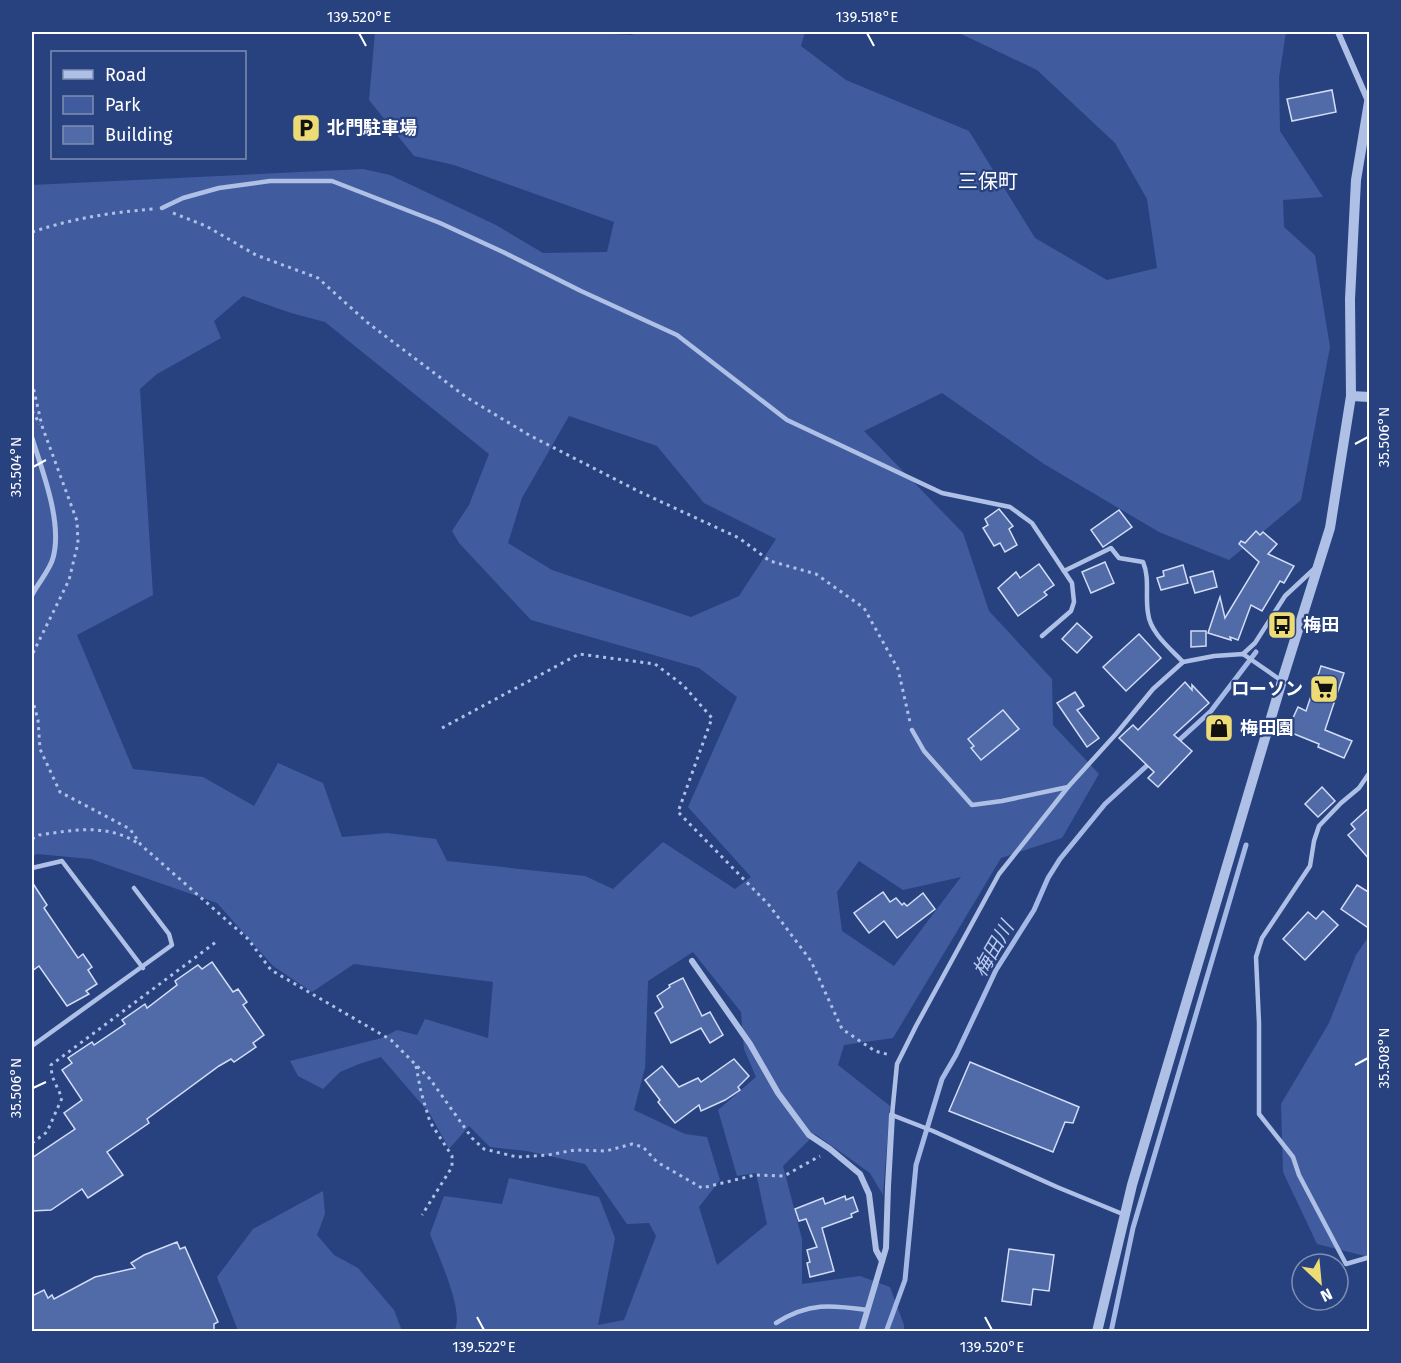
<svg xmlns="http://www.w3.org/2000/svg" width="1401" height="1363" viewBox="0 0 1401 1363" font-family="'Fira Sans','Noto Sans JP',sans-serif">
<rect width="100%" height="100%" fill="#284280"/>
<g fill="#405c9f" fill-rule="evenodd">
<path d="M 375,32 L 575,32 L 632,35 L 636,32 L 805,32 L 801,46 L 846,80 L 969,131 L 1035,238 L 1107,280 L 1157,268 L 1147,199 L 1115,143 L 1037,70 L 957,32 L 1286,32 L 1279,77 L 1280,131 L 1323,197 L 1283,200 L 1284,227 L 1315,255 L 1330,347 L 1301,500 L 1229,560 L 1159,532 L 1044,464 L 942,393 L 864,431 L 963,533 L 989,611 L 1052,679 L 1053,725 L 1099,774 L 1062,838 L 1001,858 L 893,1038 L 844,1045 L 838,1065 L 890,1106 L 883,1195 L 870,1173 L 815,1134 L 783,1166 L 802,1239 L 802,1284 L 860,1276 L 890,1287 L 904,1325 L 904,1331 L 454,1331 C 466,1314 437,1253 430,1234 L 444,1196 L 502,1204 L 509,1178 L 599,1197 L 615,1238 L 598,1325 L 624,1320 L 656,1236 L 649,1223 L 627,1224 L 585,1164 L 527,1151 L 490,1147 L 469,1126 L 449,1149 L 430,1114 L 381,1057 L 359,1064 L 340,1072 L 323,1089 L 298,1076 L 290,1061 L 382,1038 L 397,1030 L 417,1035 L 425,1019 L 488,1038 L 493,982 L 354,964 L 312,992 L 273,966 L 217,903 L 91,859 L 37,854 L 32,856 L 32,185 L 363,169 L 390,175 L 496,225 L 543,253 L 607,252 L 614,222 L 454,165 L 414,156 L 369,100 ZM 243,296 L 291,313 L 325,322 L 489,454 L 469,505 L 452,531 L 459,543 L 531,620 L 699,668 L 737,697 L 688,807 L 751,877 L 735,889 L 663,842 L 613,889 L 585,876 L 447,861 L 436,839 L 387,833 L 342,837 L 323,783 L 278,763 L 254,806 L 203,777 L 133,769 L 77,635 L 153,595 L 140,389 L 157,374 L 221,338 L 214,321 ZM 569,416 L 657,446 L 704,503 L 776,539 L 739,596 L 691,617 L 552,570 L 508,543 L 522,498 ZM 859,861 L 903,890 L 961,877 L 894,966 L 842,931 L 837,892 ZM 693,952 L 741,1012 L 744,1049 L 756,1077 L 718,1110 L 737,1176 L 756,1173 L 767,1224 L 717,1265 L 699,1207 L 720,1180 L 707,1137 L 685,1134 L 634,1110 L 645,1068 L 648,981 Z"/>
<polygon points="1369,936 1369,1257 1317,1244 1283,1172 1281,1104 1329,1023 1356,955"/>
<polygon points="323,1191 325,1214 317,1235 334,1255 358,1268 394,1310 402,1331 237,1331 237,1328 217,1277 253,1229"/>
</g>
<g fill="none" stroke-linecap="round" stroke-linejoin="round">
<g stroke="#a4b9e6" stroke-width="5">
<polyline points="1176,743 1211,711 1256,652"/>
<polyline points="886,1332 905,1280 916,1165 942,1079 956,1055 996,970 1034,910 1048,878 1060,859 1105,804 1152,761"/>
<polyline points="1111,1332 1133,1228 1246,845"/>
</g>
</g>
<g fill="#516ba8" stroke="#d2ddf5" stroke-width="1.5">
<polygon points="1332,90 1336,112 1292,121 1287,99"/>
<polygon points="999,509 1013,526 1009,529 1017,545 1005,552 1000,543 994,546 983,528 988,525 985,519"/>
<polygon points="1119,510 1132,527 1103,547 1091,530"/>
<polygon points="1256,531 1260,535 1263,532 1277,544 1268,554 1294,566 1284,583 1280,581 1262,611 1251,605 1238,640 1230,637 1231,640 1208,633 1220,597 1225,618 1259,562 1239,544 1241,541 1245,543"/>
<polygon points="1105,562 1114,583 1091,593 1082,572"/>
<polygon points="1039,564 1054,585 1044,592 1047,595 1018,616 998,588 1016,572 1020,578"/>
<polygon points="1183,565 1188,583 1161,590 1157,578 1164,576 1163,571"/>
<polygon points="1213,571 1217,587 1195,593 1190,577"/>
<polygon points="1077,623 1092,637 1077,653 1062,639"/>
<polygon points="1191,631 1206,631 1206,646 1191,647"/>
<polygon points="1139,634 1161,658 1126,691 1103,667"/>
<polygon points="1321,666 1344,673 1325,730 1352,741 1344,758 1318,747 1319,744 1287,731 1298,707 1306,711"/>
<polygon points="1185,682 1192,690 1192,685 1209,703 1174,735 1192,751 1158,787 1148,778 1154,772 1119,738 1133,725 1138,730"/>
<polygon points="1075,692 1084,706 1077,710 1099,738 1087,747 1057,703"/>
<polygon points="1003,710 1019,729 981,760 971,748 974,746 968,739"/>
<polygon points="1322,787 1335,801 1318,817 1305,804"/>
<polygon points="1370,807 1370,860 1348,835 1355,829 1351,824"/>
<polygon points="32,882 47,905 44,908 78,958 83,954 92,967 88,970 97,984 86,991 89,994 67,1006 39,966 32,971"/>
<polygon points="1357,885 1370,893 1370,929 1341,909"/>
<polygon points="883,892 890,902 896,898 902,905 904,903 907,906 923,893 935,909 897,938 884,921 869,933 854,913"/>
<polygon points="1323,911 1338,925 1305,960 1283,939 1308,912 1316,919"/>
<polygon points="212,962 233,992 238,989 247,1002 243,1005 264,1035 253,1043 256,1047 234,1062 231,1059 219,1066 147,1119 149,1123 107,1152 123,1175 88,1198 82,1189 51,1210 32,1211 32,1158 75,1129 64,1113 82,1100 62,1070 72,1063 68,1058 92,1042 94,1045 125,1024 122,1020 145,1004 147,1008 177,985 175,981 198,965 202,969"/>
<polygon points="683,978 702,1016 710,1012 723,1035 710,1043 701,1028 671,1043 655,1013 663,1007 657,996 670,987 669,985"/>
<polygon points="734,1059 749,1076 738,1087 740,1090 725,1100 701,1111 699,1105 675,1123 658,1102 660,1100 645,1080 662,1066 679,1087 698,1078 701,1082"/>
<polygon points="970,1062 1079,1107 1073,1123 1065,1122 1053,1152 949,1111"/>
<polygon points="845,1196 846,1200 853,1197 858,1211 851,1214 852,1217 822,1228 834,1271 810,1277 807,1263 810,1262 807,1250 817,1247 806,1219 799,1221 795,1209 823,1198 825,1204"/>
<polygon points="177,1242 180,1249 185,1247 218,1322 214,1324 214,1332 32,1332 32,1296 44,1290 48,1298 52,1295 54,1299 95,1277 135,1268 131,1263 144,1255"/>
<polygon points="1009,1249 1054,1255 1049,1291 1033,1289 1031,1305 1002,1301"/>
</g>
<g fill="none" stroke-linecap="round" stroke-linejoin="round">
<g stroke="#afc0e6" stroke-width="3" stroke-dasharray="3 4.5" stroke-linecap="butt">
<polyline points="173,213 206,226 256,255 318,278 368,323 466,397 529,435 638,491 739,538 770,561 816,574 864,608 898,669 910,722"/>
<path d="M 32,232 C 75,218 107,213 153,209"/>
<polyline points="32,382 42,426 77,521 78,543 69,580 32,655"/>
<polyline points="32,411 40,424"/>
<polyline points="32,698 38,720 40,749 60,792 130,829 141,845 248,939 271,970 391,1040 430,1079 472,1138 484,1149 517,1157 548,1155 575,1150 606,1151 632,1144 643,1147 657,1162 702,1188 755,1175 784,1176 820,1156"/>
<polyline points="442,728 579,654 655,664 683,685 712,718 678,812 769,905 811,961 842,1029 875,1051 890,1055"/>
<path d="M 32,839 L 39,835 C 74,830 107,823 139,844"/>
<polyline points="416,1066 421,1092 430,1122 452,1156 452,1167 422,1215"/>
<polyline points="32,1143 47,1132 62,1098 52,1076 51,1065 216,942"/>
<polyline points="221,1331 221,1332"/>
</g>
<g stroke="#afc0e6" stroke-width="4.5">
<polyline points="162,208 183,198 219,188 270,181 332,181 440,223 503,252 581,291 677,335 787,420 942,493 1010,507 1032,523 1072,583 1074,602 1071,611 1042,636"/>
<path d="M 1064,571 L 1111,548 L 1119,558 L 1143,562 C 1150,578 1145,596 1148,613 C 1150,633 1171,649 1183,662 L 1214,656 L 1243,654 L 1282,681"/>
<polyline points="1243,654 1255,643 1285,596 1314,569"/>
<polyline points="912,730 924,751 972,805 1002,801 1068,787"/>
<polyline points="1370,772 1359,788 1341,803 1319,826 1314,841 1310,866 1262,938 1256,957 1259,1023 1259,1114 1293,1157 1299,1175 1346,1264 1370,1257"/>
<polyline points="32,868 62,861 143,968"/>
<polyline points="32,1046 172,945 169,934 134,888"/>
<polyline points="1125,1215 1057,1187 933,1131 892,1115 897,1064 916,1026 999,874 1068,787 1116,734 1153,689 1183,662"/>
<path d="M 776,1323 C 809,1302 831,1305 868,1310"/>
</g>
<path stroke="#afc0e6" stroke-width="5" d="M 32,438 C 42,470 63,523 53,558 C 50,570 38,583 32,595"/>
<g stroke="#afc0e6" stroke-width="6">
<polyline points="1338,32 1368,101"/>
<polyline points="692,961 750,1044 778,1093 809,1135 830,1149 860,1174 869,1194 876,1250 882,1261"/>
<polyline points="861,1332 886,1248 888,1186 892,1115"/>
</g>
<g stroke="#afc0e6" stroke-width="10">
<polyline points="1351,396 1370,397"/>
<polyline points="1097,1332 1132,1185 1282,681 1330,528 1351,396 1350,299 1356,180 1370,96"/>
</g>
</g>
<path fill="none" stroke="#fff" stroke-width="2" d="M 359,33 L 366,46M 867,33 L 874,46M 1355,444 L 1368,437M 33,467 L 46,460M 1355,1065 L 1368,1058M 33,1088 L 46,1082M 477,1317 L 484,1330M 985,1317 L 992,1330"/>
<defs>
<g id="parking-square" transform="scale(1.5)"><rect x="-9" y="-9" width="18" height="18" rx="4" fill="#eddc76" stroke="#284280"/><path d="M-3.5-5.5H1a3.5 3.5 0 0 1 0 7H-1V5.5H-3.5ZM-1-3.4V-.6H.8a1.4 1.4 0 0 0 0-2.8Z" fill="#111"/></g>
<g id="bus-square" transform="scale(1.5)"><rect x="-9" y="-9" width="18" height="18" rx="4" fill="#eddc76" stroke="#284280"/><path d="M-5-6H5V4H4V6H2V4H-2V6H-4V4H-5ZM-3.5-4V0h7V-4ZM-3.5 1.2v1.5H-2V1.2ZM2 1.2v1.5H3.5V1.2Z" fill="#111"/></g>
<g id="supermarket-square" transform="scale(1.5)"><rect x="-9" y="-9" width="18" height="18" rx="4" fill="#eddc76" stroke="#284280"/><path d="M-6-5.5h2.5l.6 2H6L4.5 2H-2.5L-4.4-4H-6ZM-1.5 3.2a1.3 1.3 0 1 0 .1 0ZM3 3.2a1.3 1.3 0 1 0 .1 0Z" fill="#111"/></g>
<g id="shop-square" transform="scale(1.5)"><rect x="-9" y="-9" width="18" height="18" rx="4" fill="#eddc76" stroke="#284280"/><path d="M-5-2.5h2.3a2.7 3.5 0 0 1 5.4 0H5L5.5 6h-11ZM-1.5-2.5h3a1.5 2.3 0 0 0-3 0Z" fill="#111"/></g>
</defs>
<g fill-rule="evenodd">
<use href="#parking-square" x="306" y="128"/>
<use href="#bus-square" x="1282" y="625"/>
<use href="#supermarket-square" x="1324" y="689"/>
<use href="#shop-square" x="1219" y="728"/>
</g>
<g text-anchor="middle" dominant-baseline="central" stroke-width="4.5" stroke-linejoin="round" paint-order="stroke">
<g font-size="18" font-weight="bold" fill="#fff" stroke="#284280" text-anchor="start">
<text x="327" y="128">北門駐車場</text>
<text x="1303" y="625">梅田</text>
<text x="1303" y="689" text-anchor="end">ローソン</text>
<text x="1240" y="728">梅田園</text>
</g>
<g font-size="20" fill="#fff" stroke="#284280">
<text x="988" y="181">三保町</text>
</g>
<g font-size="20" font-style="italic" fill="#bbcaed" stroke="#284280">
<text transform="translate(993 949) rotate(-60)">梅田川</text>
</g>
</g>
<rect width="1401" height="1363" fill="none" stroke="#284280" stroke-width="66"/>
<rect x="51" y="51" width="195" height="108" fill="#284280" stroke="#7e8eb3" stroke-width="1.5"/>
<rect x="63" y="70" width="30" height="9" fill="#afc0e6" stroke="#7e8eb3" stroke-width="1.5"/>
<text x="105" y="81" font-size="18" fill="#ffffff">Road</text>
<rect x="63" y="96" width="30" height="18" fill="#405c9f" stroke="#7e8eb3" stroke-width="1.5"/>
<text x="105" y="111" font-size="18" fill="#ffffff">Park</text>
<rect x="63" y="126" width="30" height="18" fill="#516ba8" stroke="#7e8eb3" stroke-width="1.5"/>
<text x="105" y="141" font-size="18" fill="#ffffff">Building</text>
<g transform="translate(1320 1282) rotate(154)"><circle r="28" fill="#284280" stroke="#7e8eb3" stroke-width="1.5"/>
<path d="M0-4.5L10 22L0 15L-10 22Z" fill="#eddc76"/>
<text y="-9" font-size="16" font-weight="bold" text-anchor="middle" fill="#ffffff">N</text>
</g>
<rect x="33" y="33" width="1335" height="1297" fill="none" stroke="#fff" stroke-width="2"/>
<g font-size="15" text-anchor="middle" fill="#fff">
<text x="359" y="22">139.520°E</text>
<text x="867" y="22">139.518°E</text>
<text transform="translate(1384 437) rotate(-90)" y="5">35.506°N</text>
<text transform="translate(16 467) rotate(-90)" y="5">35.504°N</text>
<text transform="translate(1384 1058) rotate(-90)" y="5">35.508°N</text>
<text transform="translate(16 1088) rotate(-90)" y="5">35.506°N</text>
<text x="484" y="1352">139.522°E</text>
<text x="992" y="1352">139.520°E</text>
</g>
</svg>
